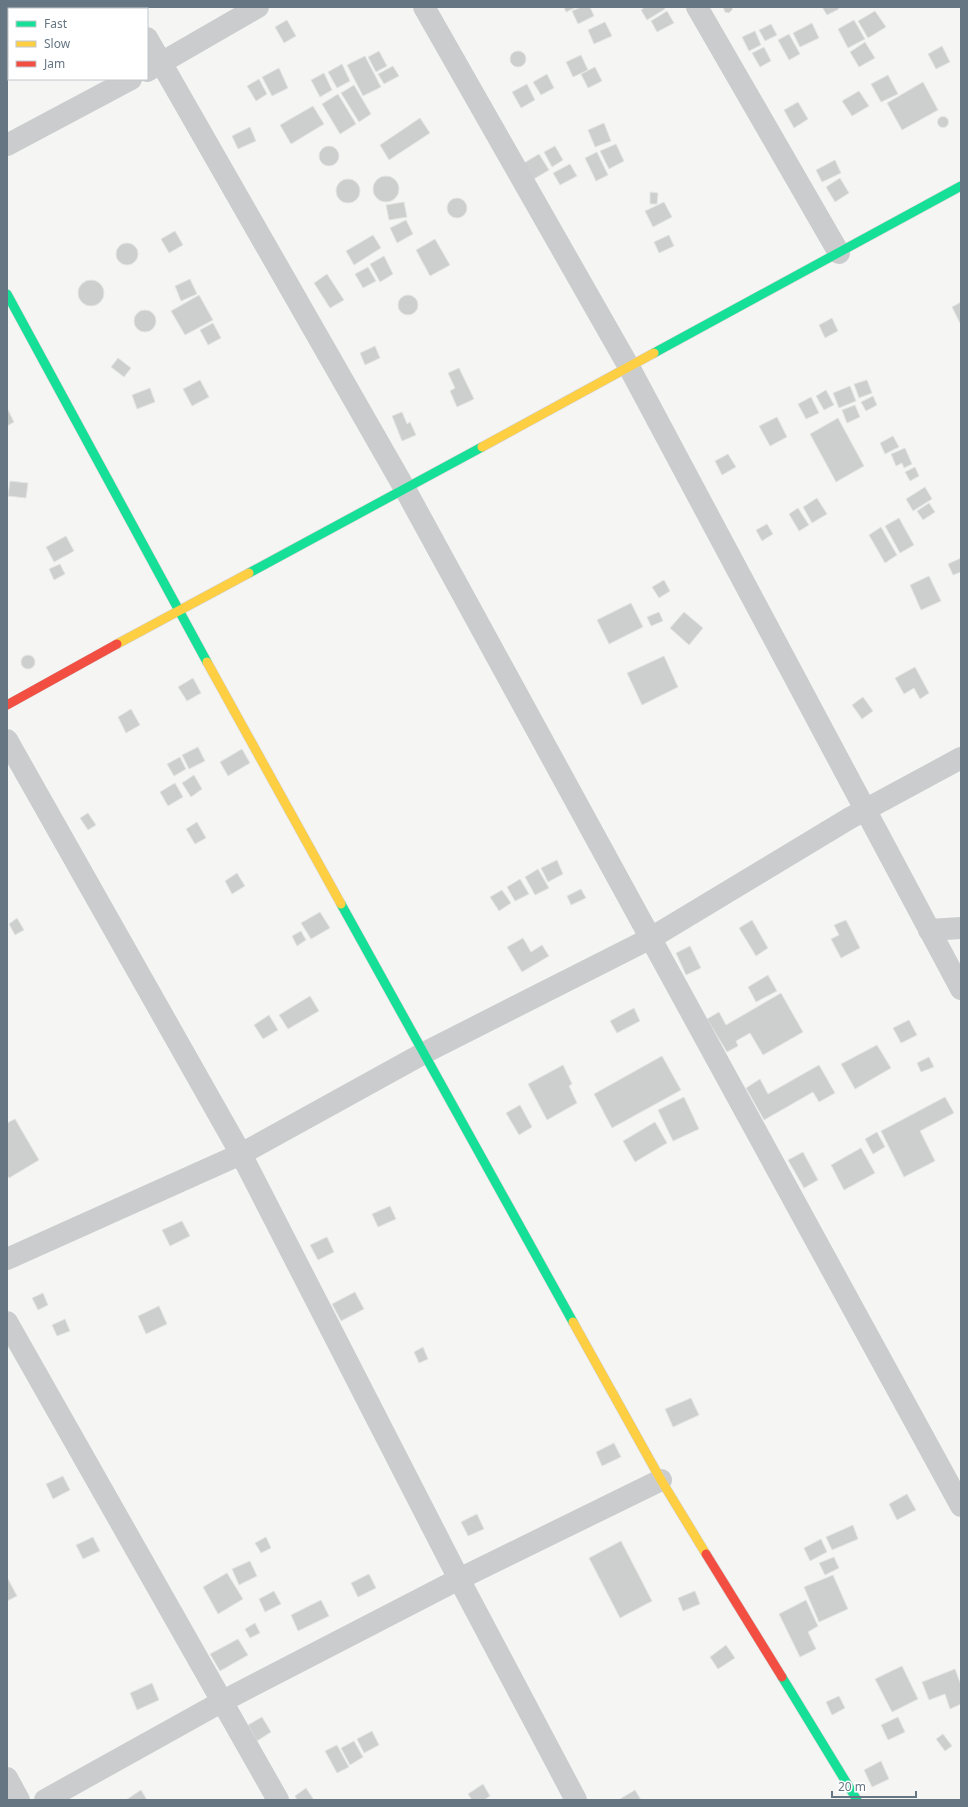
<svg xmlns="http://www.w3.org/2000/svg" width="968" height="1807" viewBox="0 0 968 1807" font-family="'Noto Sans',sans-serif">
<rect width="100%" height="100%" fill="#f5f5f4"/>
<g fill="#cdcfcf" stroke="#e4e4e4">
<polygon points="564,7 577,7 566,12"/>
<polygon points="581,7 590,7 594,16 578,24 572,11"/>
<polygon points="645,7 664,7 665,9 647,20 641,10"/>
<polygon points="723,7 733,7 732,10 729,13 725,12"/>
<polygon points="822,7 838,7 839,9 827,15"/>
<polygon points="667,11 674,23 657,32 651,21"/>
<polygon points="875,11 886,27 868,38 858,21"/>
<polygon points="287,20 296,36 284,43 275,27"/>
<polygon points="854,20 865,39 848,48 838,29"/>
<polygon points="605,22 612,36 594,44 588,30"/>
<polygon points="812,23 819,38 800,47 793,33"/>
<polygon points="771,24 777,35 765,41 759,30"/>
<polygon points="755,31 761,45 749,51 742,37"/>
<polygon points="789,34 800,54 789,60 778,40"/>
<polygon points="865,42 875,58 859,67 850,52"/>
<polygon points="942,46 950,62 936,69 928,54"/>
<polygon points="764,47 771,61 760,67 752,53"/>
<circle cx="518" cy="59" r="8"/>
<polygon points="379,51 387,66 376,72 368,57"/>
<polygon points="581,55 588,70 573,77 566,62"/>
<polygon points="365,56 381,87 363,96 347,65"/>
<polygon points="342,64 350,81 337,88 328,72"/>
<polygon points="393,66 399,76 384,84 378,74"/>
<polygon points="595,67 602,81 588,88 581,74"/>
<polygon points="279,68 288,88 272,96 262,77"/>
<polygon points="324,73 332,90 320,97 311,80"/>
<polygon points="547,74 554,88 541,95 533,82"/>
<polygon points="888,75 898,94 881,102 871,84"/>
<polygon points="259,79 267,94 256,101 247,86"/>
<polygon points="923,82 938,110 902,130 887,103"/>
<polygon points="527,84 535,100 521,108 512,92"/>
<polygon points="354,85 371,114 359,122 341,93"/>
<polygon points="859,91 869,106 852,116 842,101"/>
<polygon points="338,94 356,124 340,134 322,104"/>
<polygon points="798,102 808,119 794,128 784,110"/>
<polygon points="313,106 324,124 291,144 280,125"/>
<circle cx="943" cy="122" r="5.5"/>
<polygon points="420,118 430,133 389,160 380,145"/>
<polygon points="604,123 611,141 595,147 588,130"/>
<polygon points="250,127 256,141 238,149 232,136"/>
<polygon points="616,144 624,161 609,169 600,151"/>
<circle cx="329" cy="156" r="10"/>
<polygon points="555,146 563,160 552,167 544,152"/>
<polygon points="597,152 608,175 596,181 585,158"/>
<polygon points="539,154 549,170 534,179 524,163"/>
<polygon points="835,160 841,173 822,182 816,170"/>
<polygon points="570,164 577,176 560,185 553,173"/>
<circle cx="386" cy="189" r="13"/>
<polygon points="840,178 849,193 835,202 826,187"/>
<circle cx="348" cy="191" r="12"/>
<polygon points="650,192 658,193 657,204 650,204"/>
<circle cx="457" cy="208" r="10"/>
<polygon points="404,202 407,217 389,220 386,205"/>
<polygon points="664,202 672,217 653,227 645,211"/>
<polygon points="406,220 413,234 397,243 390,228"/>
<polygon points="175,231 183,245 169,253 161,239"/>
<polygon points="373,235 381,248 354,265 346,251"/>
<polygon points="669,235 674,246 659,253 654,242"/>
<polygon points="435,239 450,265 430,276 416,250"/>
<circle cx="127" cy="254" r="11"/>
<polygon points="384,256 393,274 380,282 370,264"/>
<polygon points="368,267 376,281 363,288 355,274"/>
<polygon points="327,274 344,300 330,308 314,283"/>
<polygon points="190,279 197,294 181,301 175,286"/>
<circle cx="91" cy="293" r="13"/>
<polygon points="199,295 213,320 185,335 171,311"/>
<circle cx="408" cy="305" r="10"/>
<polygon points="961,302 961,325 952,307"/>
<circle cx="145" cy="321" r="11"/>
<polygon points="832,318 838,331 825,338 819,325"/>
<polygon points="213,323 221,338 208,345 200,330"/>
<polygon points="375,346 380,358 365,365 360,353"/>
<polygon points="118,358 131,368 124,377 111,367"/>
<polygon points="459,368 474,399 457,407 450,391 455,388 448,373"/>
<polygon points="200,380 209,397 192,406 183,389"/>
<polygon points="867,380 872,393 859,398 854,384"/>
<polygon points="850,386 856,401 839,408 833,393"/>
<polygon points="150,388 155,402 137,409 132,395"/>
<polygon points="826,390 834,405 824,410 816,396"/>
<polygon points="873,396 877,405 866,411 861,402"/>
<polygon points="811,397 819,413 806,419 798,404"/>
<polygon points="855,405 860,417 847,423 842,410"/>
<polygon points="7,408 14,422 7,426"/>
<polygon points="402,412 407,424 410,422 416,435 402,441 392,416"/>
<polygon points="777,417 787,437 770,446 759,426"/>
<polygon points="838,418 864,466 836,482 810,434"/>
<polygon points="893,436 899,447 885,454 880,443"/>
<polygon points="905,448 912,464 904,468 902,463 896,466 891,454"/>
<polygon points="728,454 736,467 722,475 715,461"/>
<polygon points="915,467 919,476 910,481 905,472"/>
<polygon points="10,481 28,483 26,498 8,496"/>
<polygon points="925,487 932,499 913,511 906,499"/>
<polygon points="817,498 827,514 812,523 803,507"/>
<polygon points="929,503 935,512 923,520 917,511"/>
<polygon points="798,508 809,525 799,531 789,514"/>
<polygon points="899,518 914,545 900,553 885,526"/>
<polygon points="767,524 773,534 762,541 756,530"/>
<polygon points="881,527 897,555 885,563 869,535"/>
<polygon points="66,536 74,551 54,562 46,547"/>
<polygon points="961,558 961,572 953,575 948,564"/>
<polygon points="60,564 65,574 54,580 49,569"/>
<polygon points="929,576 941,601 921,610 910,585"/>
<polygon points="664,580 670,591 659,598 652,587"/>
<polygon points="631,603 643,627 609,644 597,620"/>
<polygon points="659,612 663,621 651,626 647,617"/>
<polygon points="684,612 703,628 689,645 670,628"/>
<circle cx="28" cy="662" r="7"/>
<polygon points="664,656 678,687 642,705 627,673"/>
<polygon points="915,667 929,693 920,699 914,688 904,694 895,678"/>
<polygon points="193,678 201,693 187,701 178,687"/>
<polygon points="863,697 873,711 862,719 852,705"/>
<polygon points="131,709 140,725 126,733 118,717"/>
<polygon points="198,747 205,761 189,769 182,755"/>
<polygon points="242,749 250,763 228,776 220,762"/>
<polygon points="180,757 186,769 174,776 167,764"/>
<polygon points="194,775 202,789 191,797 182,783"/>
<polygon points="175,783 183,797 168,806 160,792"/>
<polygon points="88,813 96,825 88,830 80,818"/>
<polygon points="197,822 206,838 195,844 186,829"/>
<polygon points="557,860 563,874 548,882 541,868"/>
<polygon points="538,869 549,888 535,895 525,877"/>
<polygon points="237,873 245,886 232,894 225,881"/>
<polygon points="520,879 529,894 515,901 507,887"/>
<polygon points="581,889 586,898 571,905 567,896"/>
<polygon points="502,890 511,903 499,911 490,897"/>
<polygon points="320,912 330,928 311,939 301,923"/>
<polygon points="17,918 24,930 15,935 9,924"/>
<polygon points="752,920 768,948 756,956 739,928"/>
<polygon points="846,920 860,948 841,958 831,939 839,935 834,925"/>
<polygon points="301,931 306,940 297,946 292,936"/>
<polygon points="523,938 531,952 542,945 549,956 522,972 507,947"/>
<polygon points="690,946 701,968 686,975 676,953"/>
<polygon points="768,975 777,991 756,1002 748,987"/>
<polygon points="781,993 803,1032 763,1055 750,1033 736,1041 738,1046 727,1052 707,1019 719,1012 726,1025"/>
<polygon points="310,996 319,1011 288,1029 279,1015"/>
<polygon points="634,1008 640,1021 617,1033 610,1021"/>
<polygon points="269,1015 278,1030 263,1039 254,1025"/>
<polygon points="909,1020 917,1035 901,1043 893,1028"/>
<polygon points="877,1045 891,1068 855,1089 841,1064"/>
<polygon points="662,1056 681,1090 612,1128 594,1094"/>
<polygon points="929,1057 934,1067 921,1072 917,1063"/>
<polygon points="563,1065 572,1084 569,1086 577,1103 547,1120 528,1084"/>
<polygon points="819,1065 835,1093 819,1102 813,1092 764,1120 746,1088 760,1079 768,1094"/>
<polygon points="684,1097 699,1129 673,1141 658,1110"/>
<polygon points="945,1097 954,1113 920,1131 935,1161 904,1177 881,1131"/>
<polygon points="520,1105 532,1127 519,1135 506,1113"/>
<polygon points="15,1119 39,1160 9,1178 7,1175 7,1123"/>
<polygon points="655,1122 667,1143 635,1162 623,1141"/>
<polygon points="877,1132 885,1147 873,1154 865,1139"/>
<polygon points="861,1148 875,1173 844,1190 831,1165"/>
<polygon points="803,1152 818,1180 804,1188 788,1160"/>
<polygon points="390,1206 396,1219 378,1227 372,1214"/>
<polygon points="182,1221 190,1236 170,1246 162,1230"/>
<polygon points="327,1237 334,1252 318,1260 310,1245"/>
<polygon points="355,1292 364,1309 341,1321 332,1304"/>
<polygon points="43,1293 48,1305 38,1310 32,1298"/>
<polygon points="159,1306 167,1324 146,1334 138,1316"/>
<polygon points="65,1319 70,1331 57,1336 52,1325"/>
<polygon points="423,1347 428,1359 419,1363 414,1352"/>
<polygon points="691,1398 699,1415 673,1427 665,1409"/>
<polygon points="614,1443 621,1457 602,1466 596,1452"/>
<polygon points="63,1476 70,1490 53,1499 46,1484"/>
<polygon points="907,1494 916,1510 897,1520 889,1504"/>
<polygon points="477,1514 484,1529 468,1536 461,1522"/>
<polygon points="853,1525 858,1539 832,1550 826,1537"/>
<polygon points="93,1537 100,1551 83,1559 76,1545"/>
<polygon points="266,1537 271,1548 261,1553 255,1543"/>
<polygon points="821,1539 827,1552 810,1561 804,1548"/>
<polygon points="621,1541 652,1601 620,1618 589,1558"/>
<polygon points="834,1557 839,1568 825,1575 819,1563"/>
<polygon points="250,1561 257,1576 239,1585 232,1569"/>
<polygon points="227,1573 243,1599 218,1614 203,1587"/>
<polygon points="369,1574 376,1588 358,1597 351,1583"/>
<polygon points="833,1575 848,1609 819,1622 804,1587"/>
<polygon points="8,1579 17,1596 7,1601 7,1580"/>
<polygon points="274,1591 281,1604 265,1612 259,1599"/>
<polygon points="695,1591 700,1604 683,1611 678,1598"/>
<polygon points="321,1600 329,1616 298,1631 291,1615"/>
<polygon points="806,1600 818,1626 808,1632 816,1649 800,1657 779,1614"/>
<polygon points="255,1623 260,1633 250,1638 245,1629"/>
<polygon points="238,1639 248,1655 220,1671 210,1654"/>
<polygon points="726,1645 735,1658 718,1669 710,1657"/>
<polygon points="902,1666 918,1699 892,1712 875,1679"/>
<polygon points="955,1669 961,1685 961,1704 950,1709 945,1694 929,1700 922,1682"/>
<polygon points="152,1683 159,1700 137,1710 130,1693"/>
<polygon points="839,1696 845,1708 832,1715 826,1702"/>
<polygon points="262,1717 271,1732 257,1741 248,1725"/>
<polygon points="898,1717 905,1732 888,1740 881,1725"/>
<polygon points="372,1731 379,1745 364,1753 357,1739"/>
<polygon points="943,1734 952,1746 945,1751 936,1739"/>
<polygon points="354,1741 363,1757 350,1765 341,1748"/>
<polygon points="337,1745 349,1767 337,1773 325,1751"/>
<polygon points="881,1761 889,1779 872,1787 864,1770"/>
<polygon points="483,1784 490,1796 484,1800 472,1800 468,1794"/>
<polygon points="306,1788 314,1800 297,1800 295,1796"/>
<polygon points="141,1790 147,1800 126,1800"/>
<polygon points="635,1790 641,1800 621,1800 620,1799"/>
</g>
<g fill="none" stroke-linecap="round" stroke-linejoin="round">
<g stroke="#d1d2d2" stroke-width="10">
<g id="fast">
<polyline points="7,294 207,662"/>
<polyline points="654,353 961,186"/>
<polyline points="249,573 482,447"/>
<polyline points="341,904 573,1322"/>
<polyline points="782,1677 857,1800"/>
</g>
</g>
<g stroke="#d1d2d2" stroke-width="10">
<g id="slow">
<polyline points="482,447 654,353"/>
<polyline points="117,644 249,573"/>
<polyline points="207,662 341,904"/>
<polyline points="573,1322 661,1480 706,1554"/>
</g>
</g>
<g stroke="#d1d2d2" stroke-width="10">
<g id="jam">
<polyline points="7,705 117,644"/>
<polyline points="706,1554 782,1677"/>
</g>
</g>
<g stroke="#cacccd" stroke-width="22">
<polyline points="130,7 131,9"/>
<polyline points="424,7 629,367 961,989"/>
<polyline points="697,7 839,253"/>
<polyline points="147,38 405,489 961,1506"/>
<polyline points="147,71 258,7"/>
<polyline points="7,145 131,79"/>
<polyline points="7,740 241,1154 459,1579 576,1800"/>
<polyline points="929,930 961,928"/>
<polyline points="7,1259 241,1154 424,1053 651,938 850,818 961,758"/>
<polyline points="7,1322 278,1800"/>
<polyline points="7,1778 19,1800"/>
<polyline points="45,1800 223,1701 459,1579 661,1480"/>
</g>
<use href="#fast" stroke="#16e098" stroke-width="9"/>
<use href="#slow" stroke="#ffcf43" stroke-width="9"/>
<use href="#jam" stroke="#f24e42" stroke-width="9"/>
</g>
<rect width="968" height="1807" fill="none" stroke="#667683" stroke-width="16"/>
<rect x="8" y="8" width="140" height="72" fill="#ffffff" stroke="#c2c8cd"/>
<rect x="16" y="21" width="20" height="6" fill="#16e098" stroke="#c2c8cd"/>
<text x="44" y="28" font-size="12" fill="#667683">Fast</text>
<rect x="16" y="41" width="20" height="6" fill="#ffcf43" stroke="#c2c8cd"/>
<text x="44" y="48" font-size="12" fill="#667683">Slow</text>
<rect x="16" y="61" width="20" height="6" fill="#f24e42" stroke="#c2c8cd"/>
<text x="44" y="68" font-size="12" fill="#667683">Jam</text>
<path d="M832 1791v6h84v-6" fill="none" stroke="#667683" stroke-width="2"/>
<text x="838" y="1791" font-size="12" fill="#667683" stroke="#ffffff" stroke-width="3" paint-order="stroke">20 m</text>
</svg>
